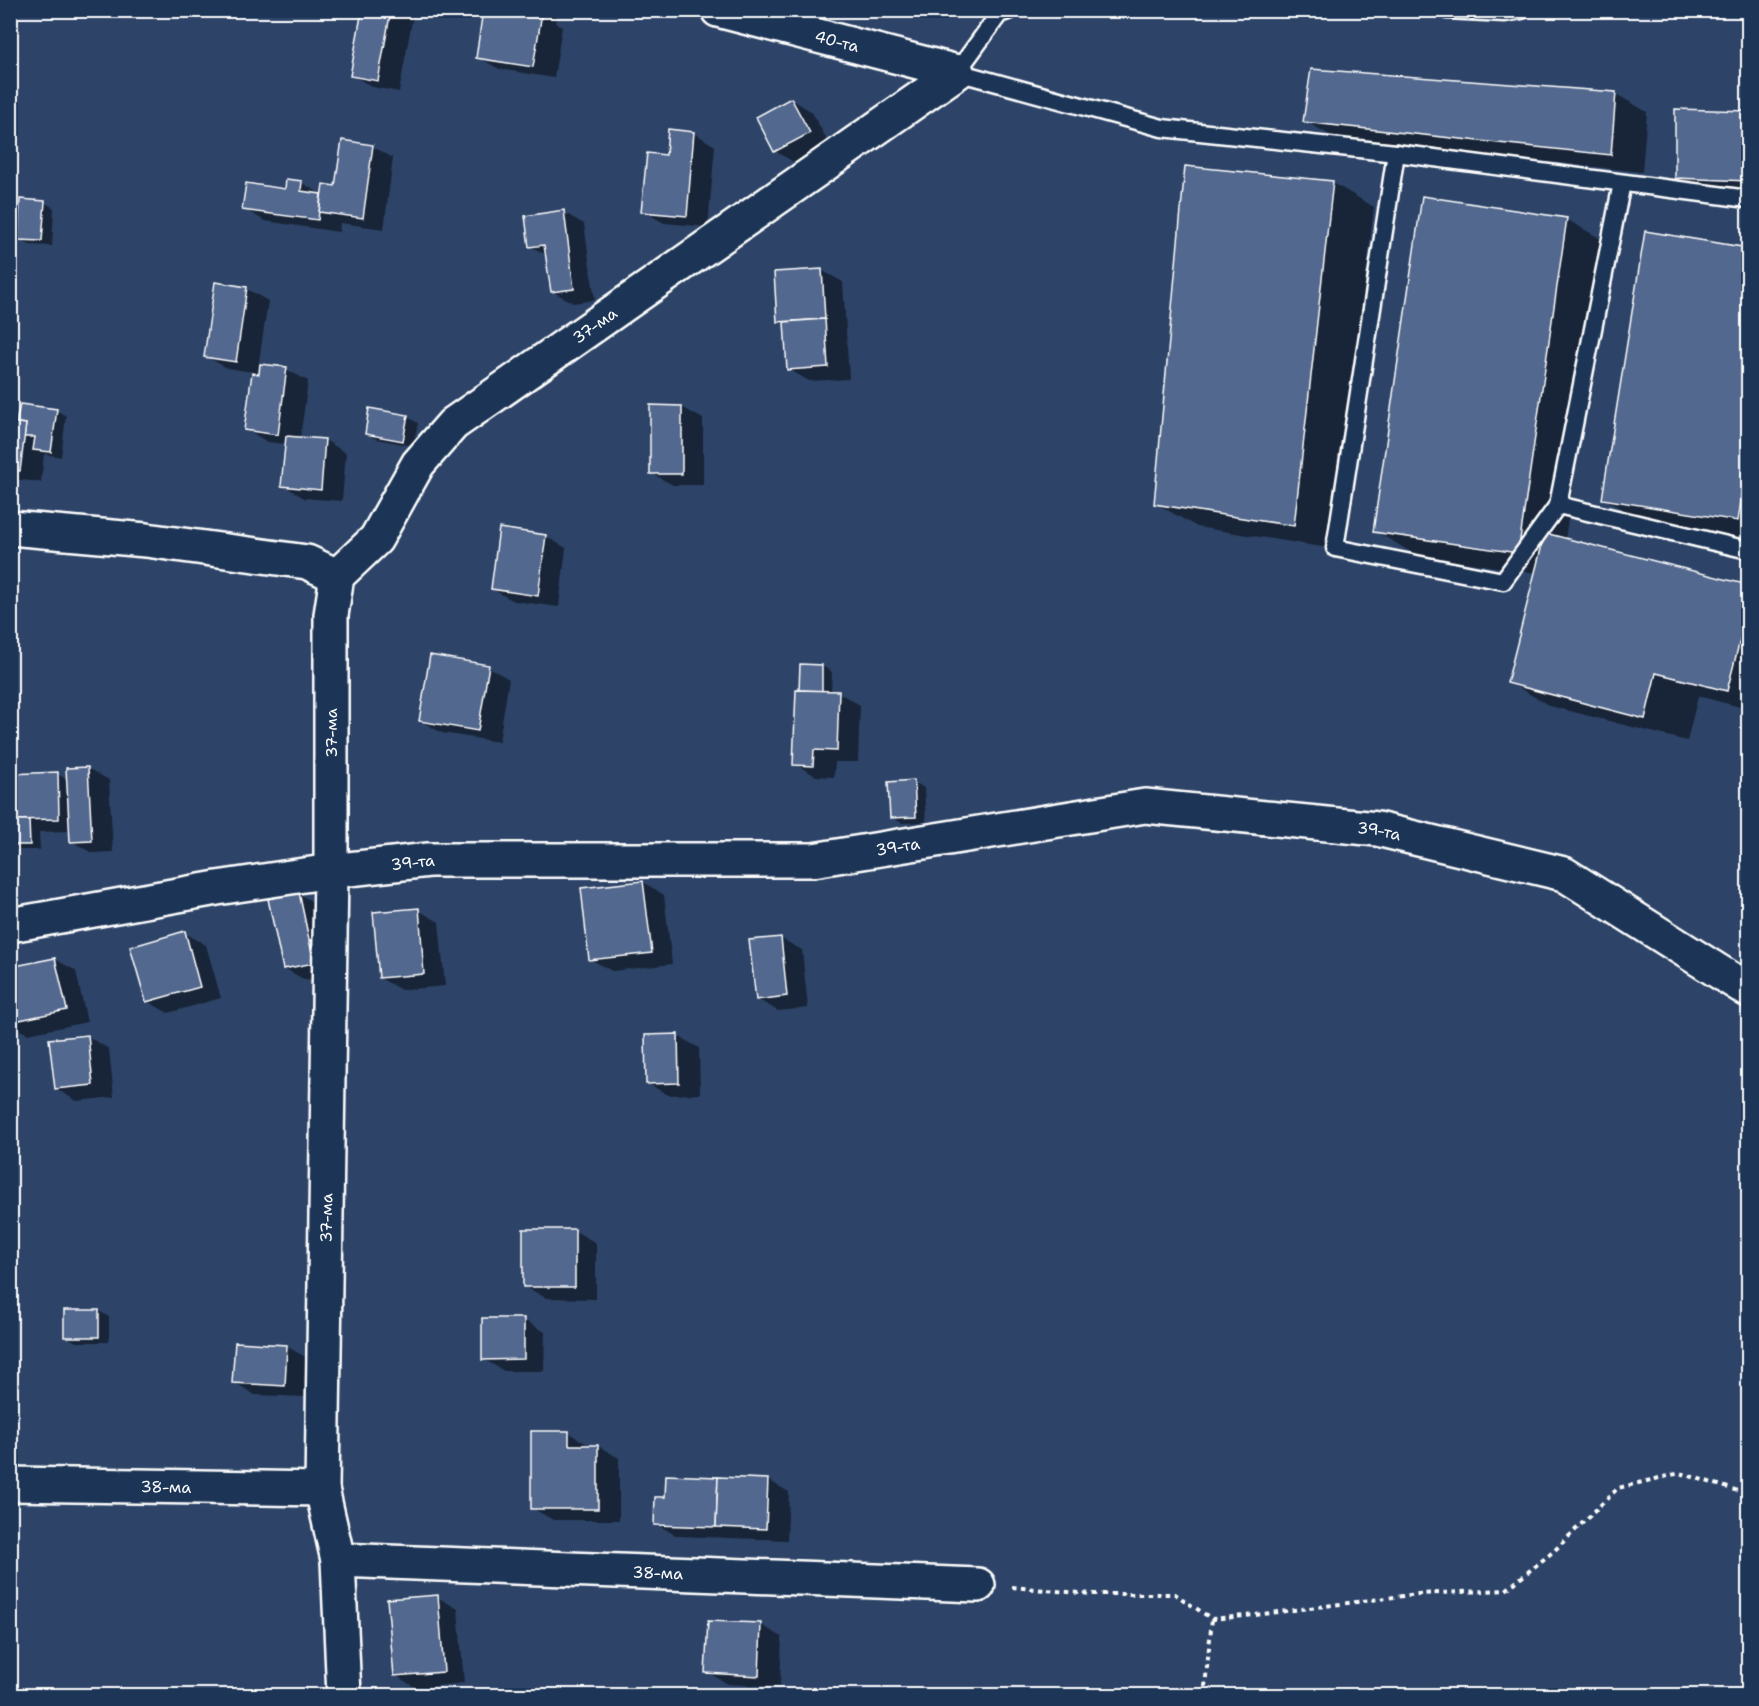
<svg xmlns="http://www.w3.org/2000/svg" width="1759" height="1706" viewBox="0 0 1759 1706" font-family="'Shantell Sans',sans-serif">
<rect width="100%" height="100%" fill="#2d4468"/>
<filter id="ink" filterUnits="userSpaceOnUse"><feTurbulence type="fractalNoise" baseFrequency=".0167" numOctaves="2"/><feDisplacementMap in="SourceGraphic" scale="12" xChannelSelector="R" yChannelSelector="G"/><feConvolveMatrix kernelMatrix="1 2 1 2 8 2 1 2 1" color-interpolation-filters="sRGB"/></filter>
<g filter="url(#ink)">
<g fill="#0007">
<polygon points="363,10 414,10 399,92 373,87 351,75"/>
<polygon points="485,10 558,10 556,23 562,27 554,78 499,69 478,57"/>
<polygon points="1616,94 1647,112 1642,172 1337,139 1305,121"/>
<polygon points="791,99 812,112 830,146 797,164 775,151 758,117"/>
<polygon points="1676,111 1748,113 1748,202 1718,201 1676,177"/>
<polygon points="670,131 694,133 715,146 708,227 664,223 643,211 667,156"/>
<polygon points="372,146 393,158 384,229 340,223 339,232 265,221 244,209 286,190 287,181 302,183 323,195 336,188"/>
<polygon points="1333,183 1374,207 1335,549 1197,527 1155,503"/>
<polygon points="44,202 54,208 52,246 30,245 19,239"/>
<polygon points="563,212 584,224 595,300 573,303 552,291 547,256 531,246"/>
<polygon points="1566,219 1608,243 1565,540 1748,587 1748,709 1698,696 1687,741 1550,706 1509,682 1536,573 1416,555 1375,531"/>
<polygon points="1646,232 1748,249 1748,539 1645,522 1603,498"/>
<polygon points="821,270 843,282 849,379 809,381 788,369 786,325 778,321"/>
<polygon points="216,284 247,289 268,301 257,375 286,369 308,381 300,439 325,440 346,453 342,501 304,498 283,485 287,444 267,442 246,429 253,372 227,368 205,356"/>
<polygon points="682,407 703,419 703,485 673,485 651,473"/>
<polygon points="56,410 66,416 61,457 44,454 41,482 10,479 10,415 18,420"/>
<polygon points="370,410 408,417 418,423 413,446 376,439 366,434"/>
<polygon points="545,536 566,548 559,607 514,601 492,589"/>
<polygon points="801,666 822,666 832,672 831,693 839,693 860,705 858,762 835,762 834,777 816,776 795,764"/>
<polygon points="488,667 509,679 499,742 442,733 421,721"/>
<polygon points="87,768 109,780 113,852 92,853 71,841 70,831 39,832 40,850 14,850 10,849 10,775 57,774 68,780"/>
<polygon points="914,782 924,788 926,822 902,823 891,817"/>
<polygon points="643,882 664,895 672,964 612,971 590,959"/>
<polygon points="299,894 320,906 334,974 305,980 284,968"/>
<polygon points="418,910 439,922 445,986 401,990 380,978"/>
<polygon points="185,933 206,945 221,998 168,1013 147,1001"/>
<polygon points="780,938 802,950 808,1008 778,1011 757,999"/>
<polygon points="55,959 76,971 87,1022 28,1034 10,1025 10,969"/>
<polygon points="678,1036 699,1048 700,1094 668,1095 647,1083"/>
<polygon points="88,1037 109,1049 114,1097 77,1101 56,1089"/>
<polygon points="525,1230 575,1231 596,1243 596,1299 546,1298 524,1286"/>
<polygon points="99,1311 109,1317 109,1342 76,1342 66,1336"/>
<polygon points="524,1320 545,1332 544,1371 504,1371 483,1359"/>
<polygon points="286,1346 307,1358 305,1397 255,1395 234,1382"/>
<polygon points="569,1433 590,1446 598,1446 619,1458 619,1520 553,1520 532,1508"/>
<polygon points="768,1480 789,1492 787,1540 677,1536 656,1524 667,1499"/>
<polygon points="437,1597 458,1609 464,1683 416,1688 395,1675"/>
<polygon points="761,1625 782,1637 780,1687 728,1684 707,1672"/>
</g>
<g fill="#52678e" stroke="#fff" stroke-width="1.5">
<polygon points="362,10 391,10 378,81 350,76"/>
<polygon points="483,10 535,10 535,12 542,13 533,67 476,58"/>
<polygon points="1311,69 1616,92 1611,155 1303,122"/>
<polygon points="791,98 810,133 774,152 756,117"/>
<polygon points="1675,109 1748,111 1748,181 1675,178"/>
<polygon points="668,129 694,132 687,216 641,212 647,153 666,155"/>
<polygon points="342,140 373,145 363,218 319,212 323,184 335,186"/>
<polygon points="1185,166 1333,181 1294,526 1154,504"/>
<polygon points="286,179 302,181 301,191 321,194 318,220 242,210 246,183 285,189"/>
<polygon points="1422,196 1567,218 1518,553 1373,532"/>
<polygon points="20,199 45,201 42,241 18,240"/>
<polygon points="564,210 574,289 551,292 544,245 529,247 525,216"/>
<polygon points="1645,231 1748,248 1748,456 1738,521 1602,499"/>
<polygon points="822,269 825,319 777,322 774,272"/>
<polygon points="215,282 247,287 236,362 204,357"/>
<polygon points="825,319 828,367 787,370 784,322"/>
<polygon points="260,364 287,367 278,435 244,430 252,373 259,374"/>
<polygon points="20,404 57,409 51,452 33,450 35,437 24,437 26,424 16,423"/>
<polygon points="650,405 682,406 682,474 650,474"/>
<polygon points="369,408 408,415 403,441 365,434"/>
<polygon points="10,422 26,424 20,471 10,470"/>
<polygon points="286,436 325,439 321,490 281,486"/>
<polygon points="499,528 546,535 538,596 491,589"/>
<polygon points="1545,533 1748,585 1748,609 1727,691 1656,673 1645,719 1507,683"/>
<polygon points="430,655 489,665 478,731 419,721"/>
<polygon points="800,664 822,665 822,691 799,690"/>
<polygon points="796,690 839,691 837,751 814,750 813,766 793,765"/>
<polygon points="88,767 92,841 70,842 66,768"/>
<polygon points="58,772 59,819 10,820 10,774"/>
<polygon points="914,780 916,817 890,818 888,782"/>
<polygon points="10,820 29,820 30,845 10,845"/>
<polygon points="643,881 652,953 589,960 581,888"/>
<polygon points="299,892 314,963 283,969 268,899"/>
<polygon points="419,908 424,974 379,978 373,912"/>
<polygon points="185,931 200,987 146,1002 130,947"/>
<polygon points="781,937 787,996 756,1000 749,940"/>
<polygon points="55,958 67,1010 10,1022 10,967"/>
<polygon points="678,1034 679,1083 646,1084 645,1035"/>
<polygon points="88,1035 93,1085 55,1089 49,1039"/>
<rect x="523" y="1229" width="52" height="58"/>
<rect x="64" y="1310" width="35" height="27"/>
<polygon points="482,1318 524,1318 524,1359 482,1360"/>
<polygon points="235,1342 287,1345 285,1386 232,1383"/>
<polygon points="531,1431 569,1431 569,1445 598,1445 598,1509 531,1509"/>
<polygon points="666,1475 718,1477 716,1527 654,1525 655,1497 665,1497"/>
<polygon points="718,1477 768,1479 766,1529 716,1527"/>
<polygon points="438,1595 444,1672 394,1676 387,1599"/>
<polygon points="708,1621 761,1623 759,1676 705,1673"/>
</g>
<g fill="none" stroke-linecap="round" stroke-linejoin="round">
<g stroke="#fff" stroke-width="21">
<g id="lane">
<polyline points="1011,10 999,14 957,72 1162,128 1396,153 1748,199"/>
<polyline points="1446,10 1505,13 1522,10"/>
<polyline points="1396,153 1335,548 1503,581 1558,505 1748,550"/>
<polyline points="1558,505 1622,183"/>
</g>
</g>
<g stroke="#fff" stroke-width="38">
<g id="street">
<path id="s1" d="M 718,10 L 957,72"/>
<polyline points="10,528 146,540 307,562 337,576"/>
<path id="s2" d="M 10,925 L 217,888 L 331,871 L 429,860 L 813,860 L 1145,806 L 1377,829 L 1564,874 L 1748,990"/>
<path id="s3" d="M 10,1484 L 322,1489"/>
<path id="s4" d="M 338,1560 L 978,1585"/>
<path id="s5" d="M 344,1696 L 338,1560 L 322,1489 L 331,871 L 331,615 L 337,576 L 376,539 L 418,464 L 453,424 L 957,72"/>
</g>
</g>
<g stroke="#fff" stroke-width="4" stroke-dasharray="4.5 4.5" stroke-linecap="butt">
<polyline points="1012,1587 1091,1594 1175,1594 1212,1619 1255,1615 1418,1594 1506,1590 1555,1550 1618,1488 1680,1473 1748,1494"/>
<polyline points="1204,1696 1212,1619"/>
</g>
<use href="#lane" stroke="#1d3557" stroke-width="16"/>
<use href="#street" stroke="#1d3557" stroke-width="33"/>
</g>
</g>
<g text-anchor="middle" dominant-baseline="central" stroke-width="6" stroke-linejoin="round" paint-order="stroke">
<g font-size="16" fill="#fff" stroke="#1d3557">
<text stroke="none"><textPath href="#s1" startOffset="123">40-та</textPath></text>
<text stroke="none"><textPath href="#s5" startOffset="1488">37-ма</textPath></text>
<text transform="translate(331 733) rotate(-90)">37-ма</text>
<text stroke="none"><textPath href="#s2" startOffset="1380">39-та</textPath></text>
<text stroke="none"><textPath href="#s2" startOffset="894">39-та</textPath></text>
<text stroke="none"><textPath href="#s2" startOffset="408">39-та</textPath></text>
<text stroke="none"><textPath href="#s5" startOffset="480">37-ма</textPath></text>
<text stroke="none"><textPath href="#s3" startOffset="156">38-ма</textPath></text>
<text stroke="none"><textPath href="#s4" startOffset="320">38-ма</textPath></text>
</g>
</g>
<rect width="1759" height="1706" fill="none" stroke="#1d3557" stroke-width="36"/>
<rect x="18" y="18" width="1723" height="1670" fill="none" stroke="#fff" stroke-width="2" filter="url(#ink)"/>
</svg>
